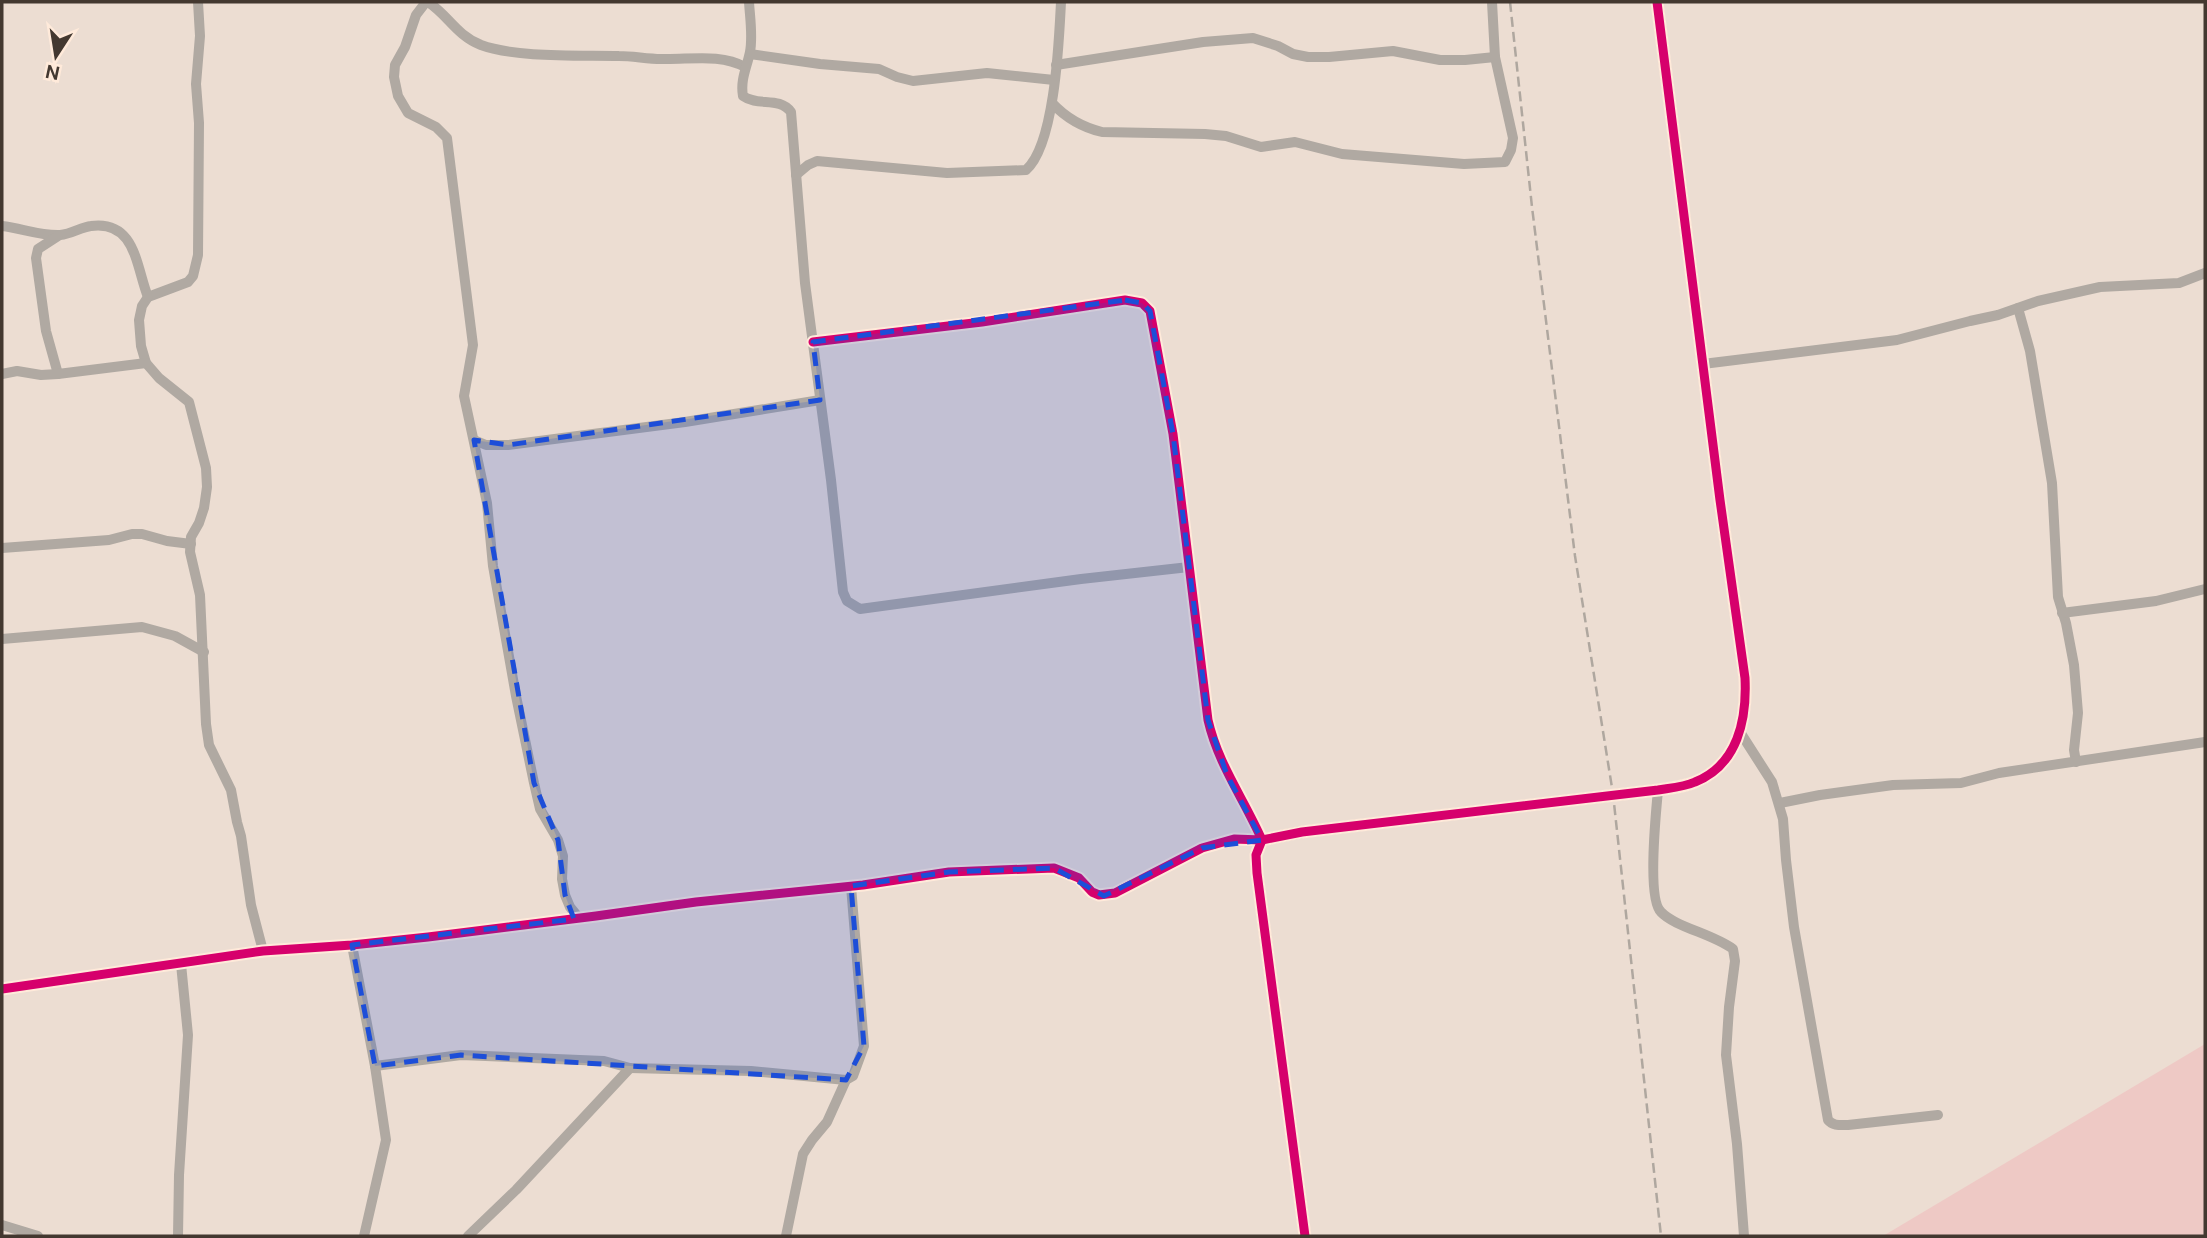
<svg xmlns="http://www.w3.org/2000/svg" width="2207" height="1238" viewBox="0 0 2207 1238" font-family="'DM Sans',sans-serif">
<rect width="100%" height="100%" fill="#ecddd2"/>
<polygon fill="#eec9c5" points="2205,1044 2205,1236 1883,1236"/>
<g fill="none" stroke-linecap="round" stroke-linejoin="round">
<g stroke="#b0a9a2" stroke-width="10">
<polyline points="198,2 200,36 196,84 199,123 198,255 193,276 188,282 148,297 142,306 139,320 141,346 146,363 159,378 189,402 206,468 207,487 204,508 199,523 191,537 190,552 200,595 206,724 209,745 231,790 237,822 241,836 251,905 263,951"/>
<polyline points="426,2 416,15 405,47 395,65 394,77 398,96 408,113 436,127 447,138 473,345 464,396 487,503 493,566 516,696 534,783 540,809 558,840 563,856 562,879 565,895 570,907 579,918"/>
<path d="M 428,2 C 448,15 456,35 481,45 C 516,58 580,55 619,56 C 633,56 647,59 661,59 C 689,60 720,53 745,67"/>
<path d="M 749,2 C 750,18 753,36 750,52 C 747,67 740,80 743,96 C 758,107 779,96 791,112 L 805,283 L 831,480 L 843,592 L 847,601 L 860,609 L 1081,579 L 1189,567"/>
<polyline points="750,54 820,64 879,69 897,77 913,81 987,73 1054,80"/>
<polyline points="1056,65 1203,42 1253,38 1278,46 1293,54 1308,57 1329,57 1393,51 1440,60 1465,60 1495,57"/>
<path d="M 1052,103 C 1066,118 1081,127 1102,132 L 1205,134 L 1226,136 L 1261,147 L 1295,142 L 1342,154 L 1464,164 L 1505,162 L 1511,150 L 1513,138 L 1495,57 L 1492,2"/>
<path d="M 796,175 L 808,165 L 817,161 L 947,173 L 1026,170 C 1055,145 1059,40 1061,2"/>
<path d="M 2,226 C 21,228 41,236 60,235 C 72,234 81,227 91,226 C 136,220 136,267 148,297"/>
<polyline points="58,236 38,249 36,258 46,331 58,374"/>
<polyline points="2018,308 2030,351 2052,483 2058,597 2066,623 2074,665 2078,713 2074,750 2076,762"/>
<polyline points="1703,364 1897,340 1970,321 1998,315 2038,301 2100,287 2179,283 2205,273"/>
<polyline points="2,374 17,371 41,375 58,374 146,363"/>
<polyline points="474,440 486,445 508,445 685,422 820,400"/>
<polyline points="2,548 109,540 132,534 142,534 167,541 191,544"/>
<polyline points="2062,613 2156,601 2205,589"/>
<polyline points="2,639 142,627 175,636 204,652"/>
<path d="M 1740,732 L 1772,782 L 1783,819 L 1786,860 L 1794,927 L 1828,1120 C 1833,1126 1840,1125 1848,1125 L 1938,1115"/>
<path d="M 1658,790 C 1656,812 1647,899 1661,912 C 1675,927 1713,934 1733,949 L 1735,961 L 1729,1007 L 1726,1055 L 1737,1144 L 1744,1236"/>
<polyline points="1780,803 1820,795 1893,785 1961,783 1999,773 2205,742"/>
<polyline points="352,945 375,1066 386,1140 364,1236"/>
<path d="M 2,989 L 263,951 L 352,945 L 428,937 L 596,916 L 696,902 L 863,885 L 949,872 L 1054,868 L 1079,878 L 1092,892 L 1099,895 L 1115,893 L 1202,848 L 1234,839 L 1262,840 C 1244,799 1218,764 1208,720 L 1173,434 L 1150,311 L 1142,303 L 1125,300 L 982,322 L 813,342"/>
<polyline points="375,1066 461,1055 604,1061 630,1068 751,1071 846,1080"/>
<polyline points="2,1225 38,1236"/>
<polyline points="178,1236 179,1175 188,1035 181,964"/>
<polyline points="468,1236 516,1190 630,1068"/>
<polyline points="786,1236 803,1154 812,1140 827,1122 846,1080 853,1076 864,1046 851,886"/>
</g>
<path stroke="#b0a9a2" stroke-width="12" d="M 1305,1236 L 1257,873 L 1256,855 L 1262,840 L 1302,832 L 1658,790 C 1670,788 1684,787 1695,782 C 1738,765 1747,719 1745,678 L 1720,500 L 1657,2"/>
<polyline stroke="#afa79f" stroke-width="2.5" stroke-dasharray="10 5" stroke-linecap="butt" points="1510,2 1532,207 1575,556 1613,794 1661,1236"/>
<g stroke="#ffeada" stroke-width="13">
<g id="cycleway">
<path d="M 2,989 L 263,951 L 352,945 L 428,937 L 596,916 L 696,902 L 863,885 L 949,872 L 1054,868 L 1079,878 L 1092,892 L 1099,895 L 1115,893 L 1202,848 L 1234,839 L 1262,840 C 1244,799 1218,764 1208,720 L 1173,434 L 1150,311 L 1142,303 L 1125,300 L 982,322 L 813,342"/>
<path d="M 1305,1236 L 1257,873 L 1256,855 L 1262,840 L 1302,832 L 1658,790 C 1670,788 1684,787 1695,782 C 1738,765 1747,719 1745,678 L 1720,500 L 1657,2"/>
</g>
</g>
<use href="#cycleway" stroke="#d6006c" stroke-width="9"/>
</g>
<path fill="#1d4ed8" fill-opacity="0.2" stroke="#1d4ed8" stroke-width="5" stroke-dasharray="14 9" stroke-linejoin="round" d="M 1125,300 L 1142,303 L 1150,311 L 1173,434 L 1208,720 L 1227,775 L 1262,840 L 1202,848 L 1104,896 L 1054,868 L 949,872 L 851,886 L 864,1046 L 846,1080 L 461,1055 L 375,1066 L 352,945 L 574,919 L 565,895 L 558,840 L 534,783 L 474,440 L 508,445 L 820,400 L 813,342 Z"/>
<rect width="2207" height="1238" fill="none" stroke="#433830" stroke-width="7"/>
<g transform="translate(56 56) rotate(192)" stroke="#ffeada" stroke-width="5" paint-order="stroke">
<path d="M0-5L12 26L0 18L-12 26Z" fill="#433830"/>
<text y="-10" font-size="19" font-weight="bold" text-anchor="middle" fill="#433830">N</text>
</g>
</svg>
